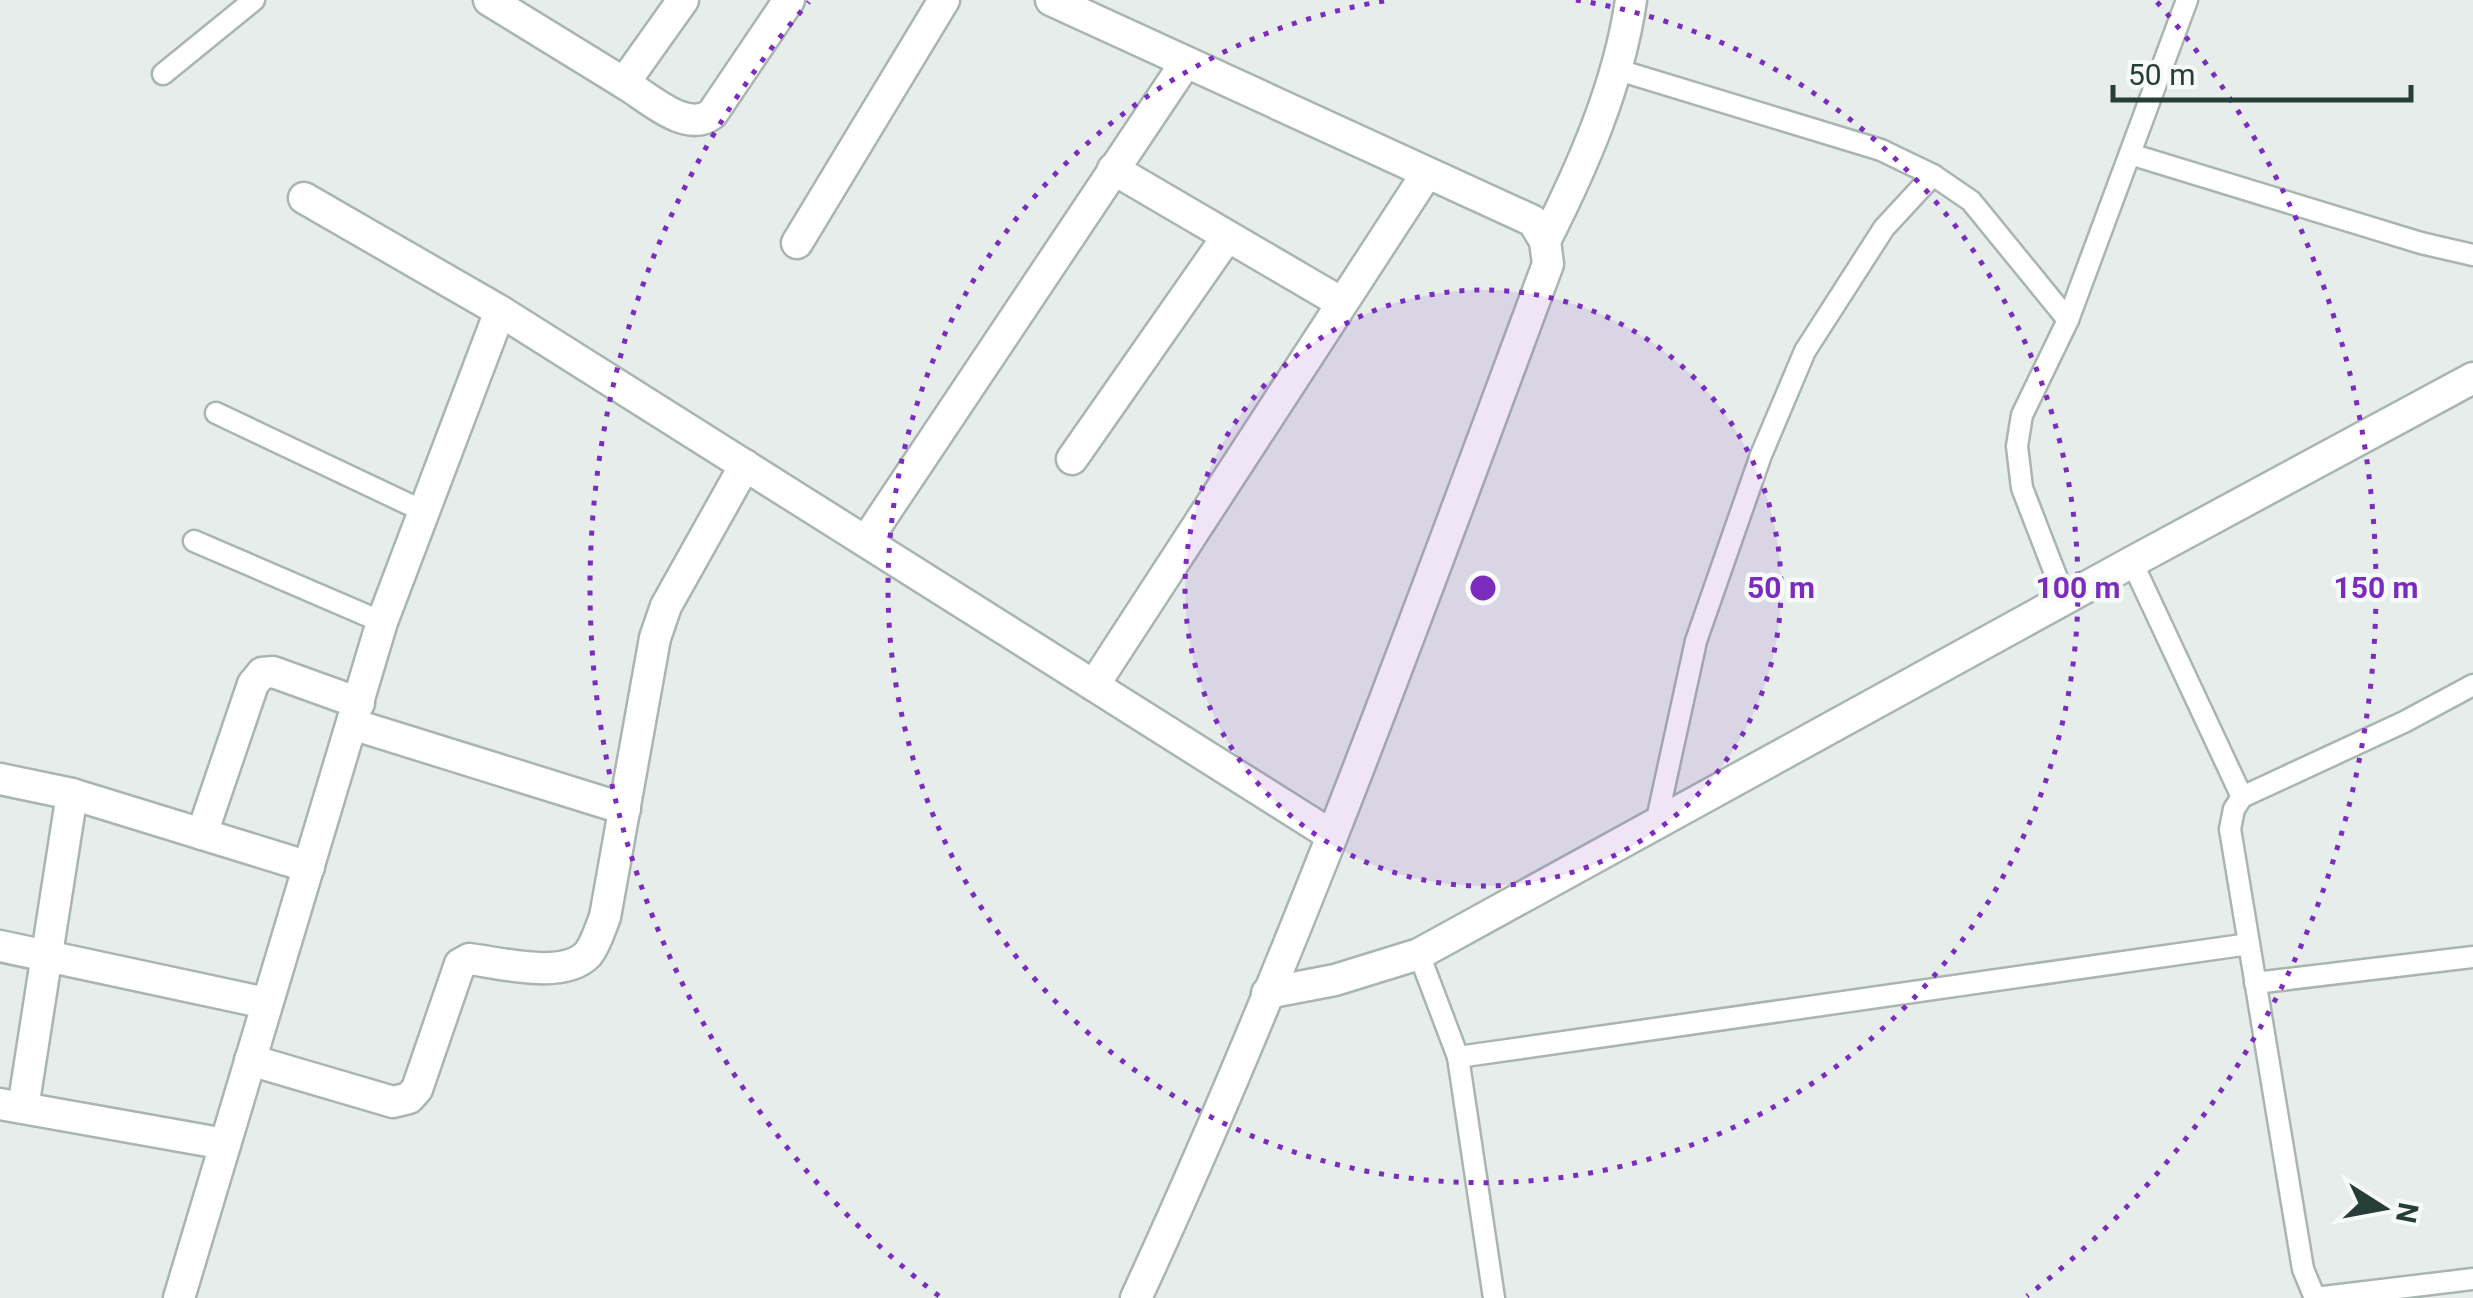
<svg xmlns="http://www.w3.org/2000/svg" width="2473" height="1298" viewBox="0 0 2473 1298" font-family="Roboto,sans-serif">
<rect width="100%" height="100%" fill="#e6edea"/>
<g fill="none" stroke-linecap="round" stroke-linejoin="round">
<g stroke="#a9b5b1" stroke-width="25">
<g id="service">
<polyline points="1615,69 1881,150 1933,175 1971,201 2068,320"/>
<polyline points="163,74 254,0"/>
<polyline points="2130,154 2421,243 2473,255"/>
<polyline points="216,413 423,511"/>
<polyline points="194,541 382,622"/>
<polyline points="2132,562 2242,797"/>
<polyline points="2065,599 2022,488 2017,446 2022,415 2068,320 2187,0"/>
<polyline points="1656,824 1696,641 1761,455 1805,351 1884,228 1933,175"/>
<polyline points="1419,954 1458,1057 1494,1298"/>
<polyline points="2255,983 2473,957"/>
<polyline points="1458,1057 2249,944"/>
<polyline points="2315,1298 2303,1269 2230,829 2234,809 2242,797 2404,722 2473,685"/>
<polyline points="2315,1298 2473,1279"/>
</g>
</g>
<g stroke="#a9b5b1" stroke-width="35">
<g id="minor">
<polyline points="489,0 624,83 683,0"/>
<path d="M 1051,0 L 1533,221 L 1545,241 L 1548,264 C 1419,611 1292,961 1136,1298"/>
<path d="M 624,83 C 648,97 686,134 712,114 L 789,0"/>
<polyline points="1113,169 1342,303"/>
<polyline points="304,198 500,311 1331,835"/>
<path d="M 1545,241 C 1583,166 1619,84 1631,0"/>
<polyline points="797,243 944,0"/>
<polyline points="1072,459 1227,237"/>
<polyline points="866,541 1186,62"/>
<polyline points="1094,685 1427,173"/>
<polyline points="352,724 625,809"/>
<polyline points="0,779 72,794 309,867"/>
<polyline points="202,834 253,684 262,673 273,672 359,703"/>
<polyline points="0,946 266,1003"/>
<polyline points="1267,993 1335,980 1419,954 2132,562 2473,378"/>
<path d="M 250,1060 L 393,1102 L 409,1098 L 417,1089 L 460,964 L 469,959 C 502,963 564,980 588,954 C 596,944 600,929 605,917 L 655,638 L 666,606 L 745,465"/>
<polyline points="0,1104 225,1144"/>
<polyline points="23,1108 72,794"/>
<polyline points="179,1298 382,622 500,311"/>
</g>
</g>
<use href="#service" stroke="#fff" stroke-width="20"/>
<use href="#minor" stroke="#fff" stroke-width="30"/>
</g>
<circle cx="1483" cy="588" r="298" fill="#7b2cbf" fill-opacity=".12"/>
<g fill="none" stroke="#7b2cbf" stroke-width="5" stroke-dasharray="5 10">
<circle cx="1483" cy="588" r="298"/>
<path d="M1576 0A595 595 0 1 1 1390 0"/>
<path d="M939 1296A893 893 0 0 1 809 2M2157 2A893 893 0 0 1 2027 1296"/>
</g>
<circle cx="1483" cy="588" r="15" fill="#7b2cbf" stroke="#f6faf8" stroke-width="5"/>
<g font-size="30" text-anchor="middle" font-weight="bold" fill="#7b2cbf" stroke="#f6faf8" stroke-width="9" stroke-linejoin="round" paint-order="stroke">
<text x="1781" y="598">50 m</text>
<text x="2078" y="598">100 m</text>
<text x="2376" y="598">150 m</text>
</g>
<g transform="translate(2383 1208) rotate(101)" stroke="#f6faf8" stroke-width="8" paint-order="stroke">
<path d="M0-8L18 38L0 25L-18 38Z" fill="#263e37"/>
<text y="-15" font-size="28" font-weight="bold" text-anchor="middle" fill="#263e37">N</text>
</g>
<path d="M2113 85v15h298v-15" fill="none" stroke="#263e37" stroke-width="5"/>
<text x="2128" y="85" font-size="30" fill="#263e37" stroke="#f6faf8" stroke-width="8" paint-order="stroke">50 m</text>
</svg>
